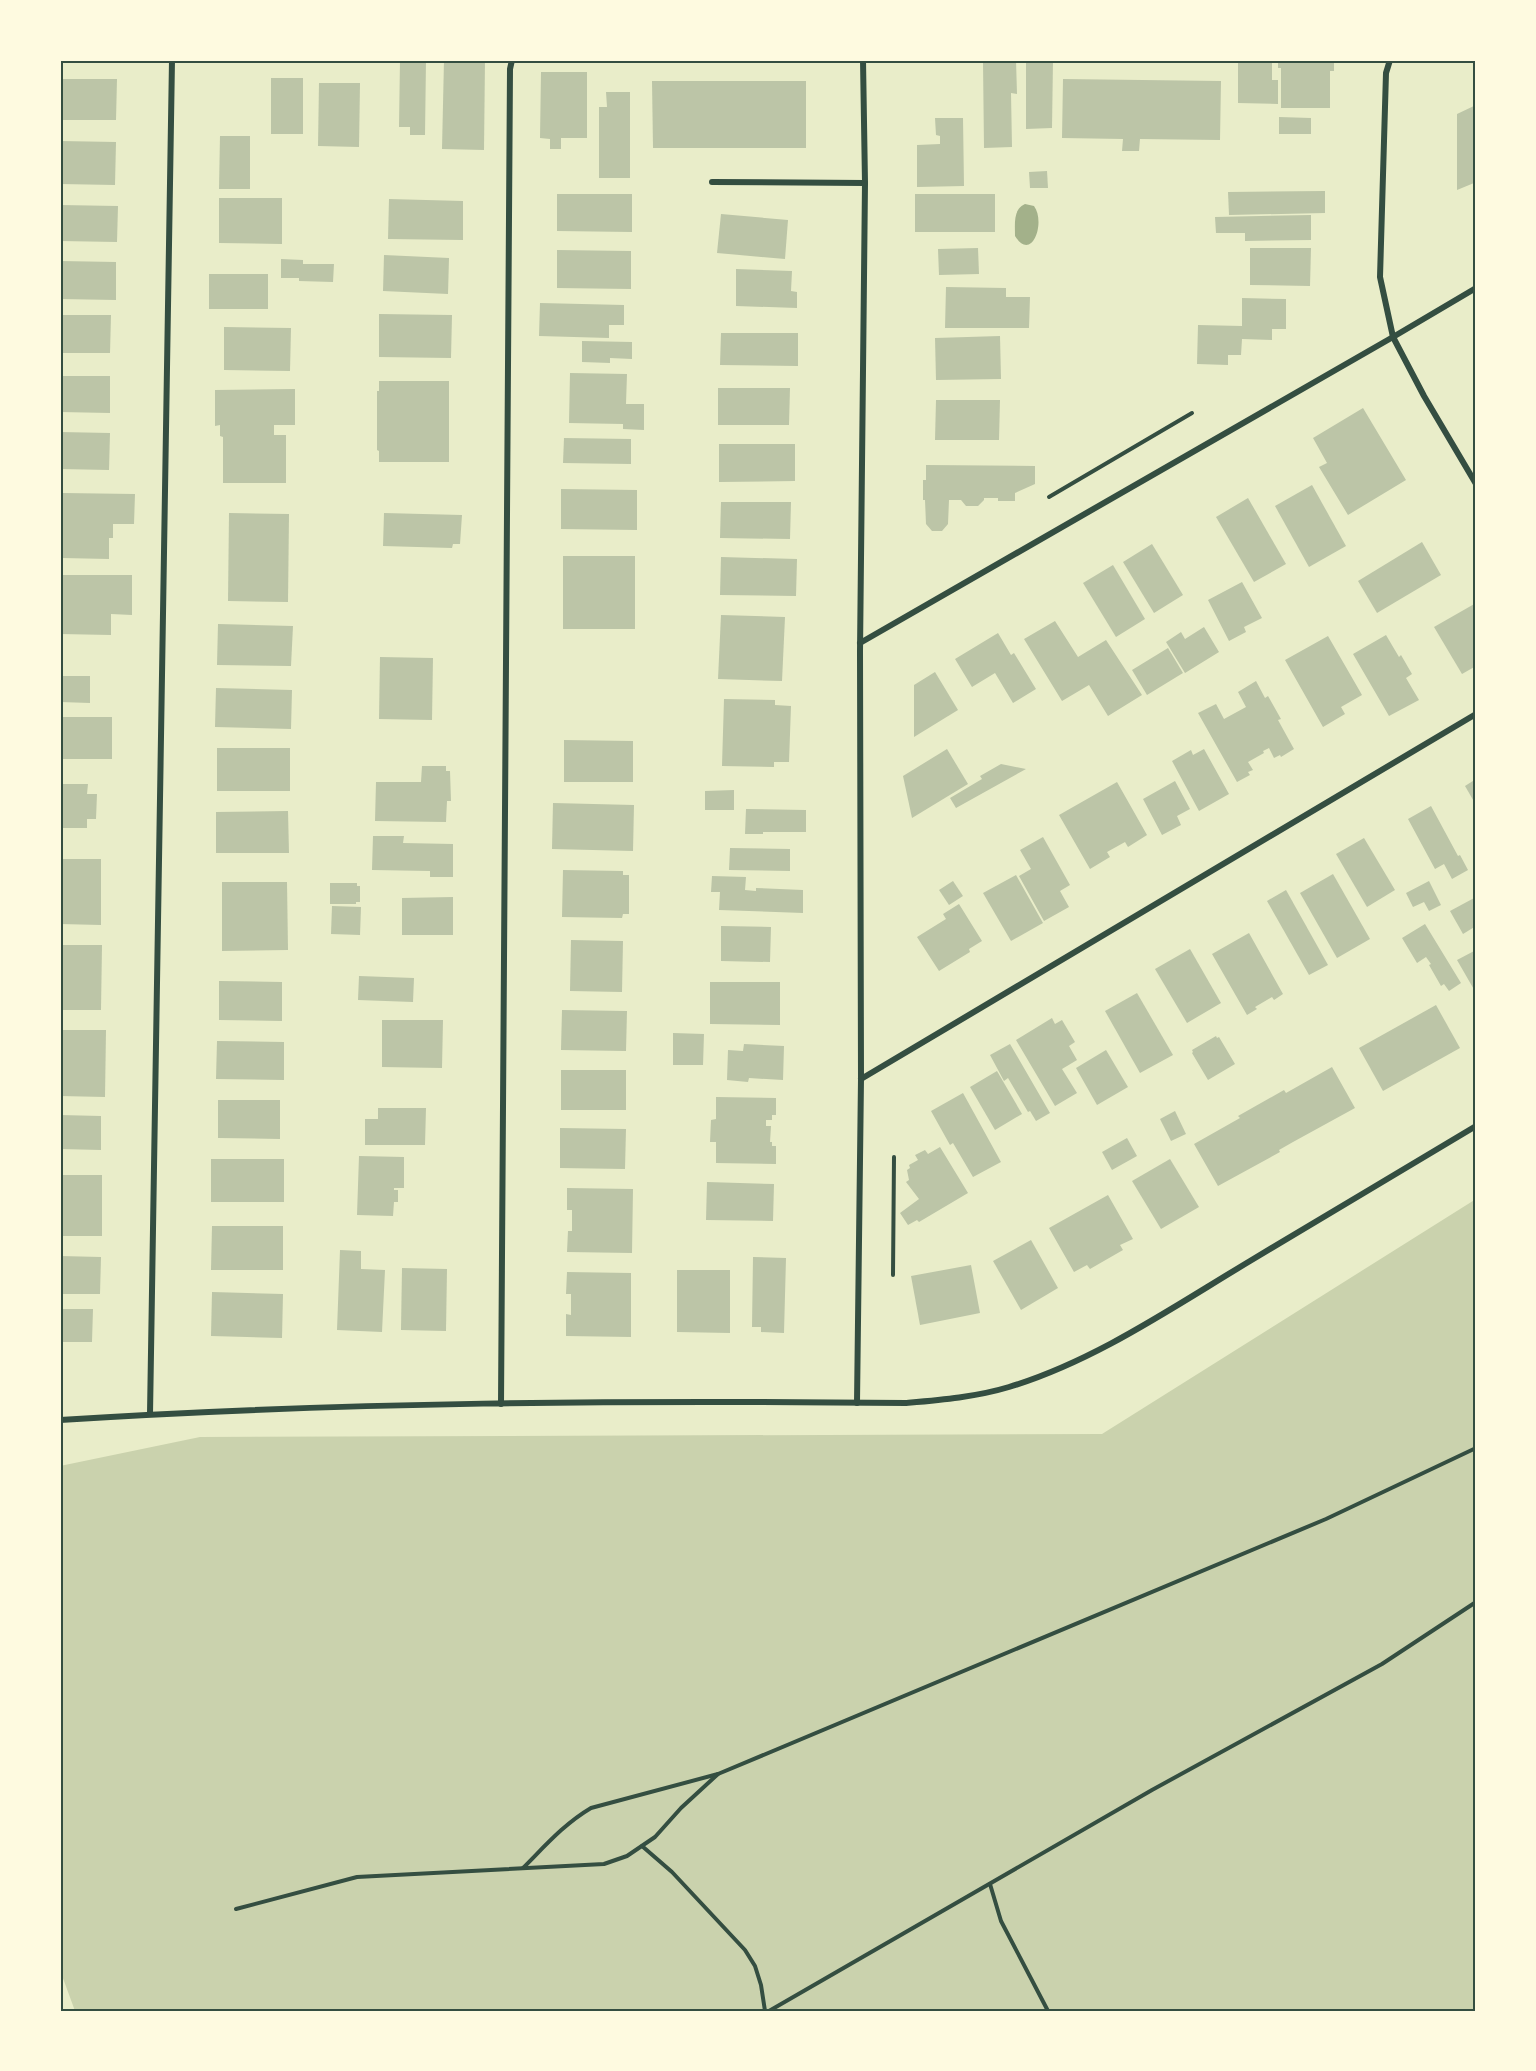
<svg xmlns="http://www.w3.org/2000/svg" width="1536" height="2071" viewBox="0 0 1536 2071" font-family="'Roboto Condensed',sans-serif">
<rect width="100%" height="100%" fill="#e9edc9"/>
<polygon fill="#cad2ad" points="1476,1199 1476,2011 75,2011 60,1970 60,1466 200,1437 1102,1434"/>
<path fill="#a3b18a" d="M 1025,204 L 1034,206 C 1046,222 1032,263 1015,236 C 1015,224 1013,209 1025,204 Z"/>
<g fill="#bcc5a7">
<polygon points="400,60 426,60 425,135 410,135 410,127 399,127"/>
<polygon points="444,60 485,60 484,150 442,149"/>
<polygon points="1004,60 1016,60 1017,94 1011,93 1012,147 984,148 983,62 1004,62"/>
<polygon points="1026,60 1053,60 1052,128 1026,129"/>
<polygon points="1238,60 1272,60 1272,80 1278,80 1278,104 1238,103"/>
<polygon points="1278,60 1334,60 1334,71 1330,71 1330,108 1281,108 1281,68 1278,68"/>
<polygon points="541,72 587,72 587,138 561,138 561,149 550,149 550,139 540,138"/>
<rect x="271" y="78" width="32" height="56"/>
<polygon points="60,79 117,79 116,120 60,120"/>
<polygon points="1063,79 1221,81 1220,140 1140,139 1139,151 1122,151 1123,139 1062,138"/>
<polygon points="652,81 806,81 806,148 653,148"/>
<polygon points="319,83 360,83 359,147 318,146"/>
<polygon points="606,92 630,92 630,178 599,178 599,107 607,107"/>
<polygon points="1476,105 1476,191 1474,192 1474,183 1457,190 1457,114"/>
<polygon points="1279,117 1311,118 1311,134 1279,134"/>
<polygon points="935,118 963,118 964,186 917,187 917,145 940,144 940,136 936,135"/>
<polygon points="220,136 250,136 250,189 219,189"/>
<polygon points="60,141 116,142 115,185 60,184"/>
<polygon points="1047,171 1048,188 1030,188 1029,172"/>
<polygon points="1325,191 1325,213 1229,215 1228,192"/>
<polygon points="557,194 632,194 632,232 557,231"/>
<rect x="915" y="194" width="80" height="38"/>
<polygon points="219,198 282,198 282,244 219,243"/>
<polygon points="389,199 463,201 463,240 388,239"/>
<polygon points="60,205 118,206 117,242 60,241"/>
<polygon points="721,214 788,220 785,259 717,253"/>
<polygon points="1311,215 1311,240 1245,241 1245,233 1216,233 1215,217"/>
<polygon points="978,248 979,274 939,275 938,249"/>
<polygon points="1250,248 1311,248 1310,286 1250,285"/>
<polygon points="557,250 631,251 631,289 557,288"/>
<polygon points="384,255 449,258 448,294 383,291"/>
<polygon points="281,259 303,260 303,264 334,264 333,282 299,281 299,278 281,278"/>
<polygon points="60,261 116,262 116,300 60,299"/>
<polygon points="736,269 792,271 791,291 797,292 797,308 736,306"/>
<rect x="209" y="274" width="59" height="35"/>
<polygon points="946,287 1006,288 1006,297 1030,297 1029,328 945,328"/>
<polygon points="1242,298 1286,299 1286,329 1272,329 1272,340 1242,339 1241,355 1228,355 1228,365 1197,364 1198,325 1242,326"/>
<polygon points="540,303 624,305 624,325 609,325 609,338 539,336"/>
<polygon points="379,314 452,315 451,358 379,357"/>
<polygon points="60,315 111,315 110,353 60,353"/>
<polygon points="224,327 291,328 290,371 224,370"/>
<polygon points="721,333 798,333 798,366 720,365"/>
<polygon points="1000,336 1001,379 936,380 935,338"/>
<polygon points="582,341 632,342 632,359 610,358 610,363 582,362"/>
<polygon points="570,373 627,374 626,404 644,404 644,430 623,429 623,424 569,423"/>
<polygon points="60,376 110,376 110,413 60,412"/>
<polygon points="379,381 449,381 449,462 379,462 379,451 377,450 377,391 379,391"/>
<polygon points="718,388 790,388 789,425 718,425"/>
<polygon points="295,389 295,425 274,425 274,435 286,435 286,483 223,483 223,437 220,436 220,425 215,426 215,390"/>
<polygon points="936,400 1000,400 999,440 935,440"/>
<polygon points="1363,408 1406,480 1348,515 1319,467 1327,463 1313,438"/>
<polygon points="60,432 110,433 109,470 60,469"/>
<polygon points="564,438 631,439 631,464 563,463"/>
<polygon points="719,444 795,444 795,481 719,482"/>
<polygon points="926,465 1035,466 1035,484 1015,493 1015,501 998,501 998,498 984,498 984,500 978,506 966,506 961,500 949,500 948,524 942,531 932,531 926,524 925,500 923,500 923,480 926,480"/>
<polygon points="1312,485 1346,546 1309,567 1275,506"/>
<polygon points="561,489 637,490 637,530 561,529"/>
<polygon points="63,493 135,494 134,524 113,524 113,538 109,538 109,559 62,558"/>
<polygon points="1248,498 1286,564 1254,582 1216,517"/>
<polygon points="721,502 791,502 790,539 720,538"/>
<polygon points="229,513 289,514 288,602 228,601"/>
<polygon points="384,513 462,515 460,544 453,544 452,548 383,546"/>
<polygon points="1422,542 1441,575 1377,613 1358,581"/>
<polygon points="1152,544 1183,595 1154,613 1123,562"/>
<rect x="563" y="556" width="72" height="73"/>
<polygon points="721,557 797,559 796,596 720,595"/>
<polygon points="1113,565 1145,619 1116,637 1083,583"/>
<polygon points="61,575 132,575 132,615 111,614 111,635 60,634"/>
<polygon points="1242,582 1262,618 1244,627 1246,632 1229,641 1208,600"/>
<polygon points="1476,603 1476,666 1462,674 1434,627"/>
<polygon points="721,615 785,617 782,681 718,679"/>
<polygon points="1055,621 1078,657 1106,640 1142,695 1108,716 1089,685 1062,701 1024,639"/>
<polygon points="218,624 293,626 291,666 217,665"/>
<polygon points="1204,627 1219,652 1185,673 1166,642 1181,632 1185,639"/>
<polygon points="998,633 1011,655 1014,653 1036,689 1013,703 995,673 972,687 955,659"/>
<polygon points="1386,635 1399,657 1401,655 1412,674 1406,678 1419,700 1389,716 1353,654"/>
<polygon points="1328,636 1362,695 1341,707 1345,714 1323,727 1285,660"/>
<polygon points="1168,648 1183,673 1147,695 1132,670"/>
<polygon points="380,657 433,658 432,720 379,719"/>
<polygon points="935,672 958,710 914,737 914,685"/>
<polygon points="60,676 90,676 90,703 60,702"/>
<polygon points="1256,681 1265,698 1268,696 1281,719 1278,720 1294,749 1281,757 1280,755 1274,758 1269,748 1263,751 1264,753 1248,762 1253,770 1248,772 1250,775 1237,782 1198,713 1216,704 1224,719 1246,707 1238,692"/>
<polygon points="216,688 292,690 291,729 215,727"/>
<polygon points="724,699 775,700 775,705 791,706 789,762 774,762 774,767 722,766"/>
<rect x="60" y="717" width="52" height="42"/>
<polygon points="564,740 633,741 633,782 564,782"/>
<rect x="217" y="748" width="73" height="43"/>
<polygon points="947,749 968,784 912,818 903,776"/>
<polygon points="1204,749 1229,794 1199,811 1172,761 1191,750 1193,755"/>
<polygon points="1001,764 1026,769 956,808 950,798 982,779 980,776"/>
<polygon points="422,766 446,766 446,771 450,771 451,801 447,801 446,822 375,821 376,782 421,782"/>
<polygon points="1476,779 1476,805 1465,786"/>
<polygon points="1175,781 1190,809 1177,816 1181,825 1162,835 1143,799"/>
<polygon points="1117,782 1147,835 1128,847 1125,842 1107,852 1110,857 1090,869 1059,815"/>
<polygon points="60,784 88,784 87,794 97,794 96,819 87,819 87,828 60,828"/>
<polygon points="734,790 734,810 705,810 705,791"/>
<polygon points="553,803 634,805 633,851 552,849"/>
<polygon points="1431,806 1458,856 1460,855 1468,870 1452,879 1444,864 1435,869 1408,819"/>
<polygon points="746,809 806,810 806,832 763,832 763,834 745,834"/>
<polygon points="288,811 289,853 216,853 216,812"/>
<polygon points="373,836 404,836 403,843 453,844 453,877 430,877 430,871 372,870"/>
<polygon points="1043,837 1070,885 1060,891 1069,907 1044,921 1019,876 1031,869 1020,850"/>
<polygon points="1364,838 1395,890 1367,907 1336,854"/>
<polygon points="730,848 790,849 790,871 729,870"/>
<polygon points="60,859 101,859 101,925 60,924"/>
<polygon points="563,870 623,871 623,875 629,875 629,914 623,914 622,918 562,917"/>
<polygon points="1333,874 1370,939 1337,958 1300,893"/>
<polygon points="1016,875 1043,923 1011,941 983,893"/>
<polygon points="712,876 746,877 745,890 756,891 756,888 803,890 803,913 719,910 720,892 711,892"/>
<polygon points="953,881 963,896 949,905 939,890"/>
<polygon points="1429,881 1441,905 1429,911 1424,902 1413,907 1406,893"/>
<polygon points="222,882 287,882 288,950 222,951"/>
<polygon points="330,883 357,883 357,886 360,886 360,902 356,902 356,904 330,904"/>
<polygon points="1286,890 1328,965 1309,975 1267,901"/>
<polygon points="453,897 453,935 402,935 402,898"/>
<polygon points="1476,897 1476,926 1463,934 1450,911"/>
<polygon points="959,904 982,941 969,949 970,952 939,971 917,937 946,919 943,914"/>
<polygon points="332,906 361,907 360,935 331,934"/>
<polygon points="1425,924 1461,983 1449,991 1444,984 1441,986 1429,965 1431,964 1426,957 1417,963 1402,938"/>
<polygon points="721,926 771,927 770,962 721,961"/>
<polygon points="1249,933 1283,994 1274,1000 1272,997 1255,1007 1257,1009 1247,1015 1212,954"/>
<polygon points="571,940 623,941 622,992 570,991"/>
<polygon points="60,945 102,945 101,1010 60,1010"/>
<polygon points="1190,949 1221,1003 1187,1023 1155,969"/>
<polygon points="1476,950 1476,993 1457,960"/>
<polygon points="359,976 414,978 413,1002 358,1000"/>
<polygon points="219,981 282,982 282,1021 219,1020"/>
<polygon points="710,982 780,982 780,1025 710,1024"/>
<polygon points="1137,993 1173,1055 1140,1073 1105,1011"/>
<polygon points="1436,1005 1460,1048 1383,1091 1359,1048"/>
<polygon points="562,1010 627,1011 626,1051 561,1050"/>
<polygon points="1052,1018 1055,1024 1062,1020 1075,1042 1069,1046 1077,1060 1062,1069 1077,1093 1055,1106 1016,1040"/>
<polygon points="382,1020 443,1020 442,1068 382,1067"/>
<polygon points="60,1030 106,1030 105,1097 60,1096"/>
<polygon points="673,1033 704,1034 703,1065 673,1065"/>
<polygon points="1216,1036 1217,1038 1219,1037 1235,1064 1208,1080 1192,1053 1193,1052 1192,1050"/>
<polygon points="217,1041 284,1042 284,1080 216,1079"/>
<polygon points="744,1044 784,1046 783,1080 749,1078 748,1082 727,1080 728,1050 743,1051"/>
<polygon points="1010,1044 1050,1113 1036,1121 1030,1111 1028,1112 1008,1078 1004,1081 990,1055"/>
<polygon points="1106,1050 1128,1087 1097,1105 1076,1068"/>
<polygon points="1332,1067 1355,1108 1293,1142 1279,1150 1280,1152 1218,1186 1194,1144 1240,1118 1238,1116 1284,1090 1286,1093"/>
<rect x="561" y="1070" width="65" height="40"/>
<polygon points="997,1071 1022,1114 995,1130 970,1087"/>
<polygon points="963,1093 1001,1162 973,1177 953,1143 950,1145 931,1111"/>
<polygon points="716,1097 776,1098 776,1115 772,1115 772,1120 766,1120 766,1126 771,1126 770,1142 772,1142 772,1146 776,1146 776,1164 716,1163 716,1142 710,1142 711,1120 716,1119"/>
<polygon points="218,1100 280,1100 280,1139 218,1138"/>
<polygon points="378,1108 426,1108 425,1145 365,1145 365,1119 378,1119"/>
<polygon points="1175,1111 1186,1134 1171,1141 1160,1119"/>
<polygon points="60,1115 101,1116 101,1150 60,1149"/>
<polygon points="560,1128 626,1129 625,1169 560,1168"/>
<polygon points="1127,1138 1137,1156 1112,1170 1102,1152"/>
<polygon points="940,1147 968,1193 919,1222 917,1220 908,1225 900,1213 919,1199 906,1182 909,1180 907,1170 910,1168 909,1165 918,1160 915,1155 925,1150 928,1154"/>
<polygon points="359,1156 404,1157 404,1188 394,1188 394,1190 398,1190 398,1202 394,1202 393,1216 357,1215"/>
<rect x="211" y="1159" width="73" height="43"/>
<polygon points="1170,1159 1199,1207 1161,1229 1132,1181"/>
<rect x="60" y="1175" width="42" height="61"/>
<polygon points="707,1182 774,1184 773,1221 706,1220"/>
<polygon points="567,1188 633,1189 632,1253 567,1252 568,1231 572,1231 572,1210 567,1210"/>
<polygon points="1108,1195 1133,1239 1120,1245 1123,1250 1090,1269 1087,1265 1074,1272 1049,1228"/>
<polygon points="212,1226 283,1226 283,1270 211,1270"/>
<polygon points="1031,1240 1058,1288 1021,1310 993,1261"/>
<polygon points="340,1250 361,1251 361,1269 385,1270 382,1332 337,1330"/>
<polygon points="60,1256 101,1257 100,1294 60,1294"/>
<polygon points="753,1257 786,1258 784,1333 761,1332 761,1327 752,1327"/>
<polygon points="971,1265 980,1313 920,1325 911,1276"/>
<polygon points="402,1268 447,1269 446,1331 401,1330"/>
<polygon points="677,1270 730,1270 730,1333 677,1332"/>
<polygon points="567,1272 631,1273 631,1337 566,1336 566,1314 571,1315 571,1294 566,1294"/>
<polygon points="212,1292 283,1294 282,1338 211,1336"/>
<polygon points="60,1309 93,1309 92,1342 60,1342"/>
</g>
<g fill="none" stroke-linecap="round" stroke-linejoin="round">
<g stroke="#344e41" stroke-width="4">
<polyline points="1049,497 1192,413"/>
<polyline points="893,1275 894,1157"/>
<polyline points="642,1846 672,1872 745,1950 755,1966 761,1985 765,2011"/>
<path d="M 523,1868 C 545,1846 564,1824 591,1808 L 718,1774"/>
<polyline points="990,1884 1001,1921 1048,2011"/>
<polyline points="236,1909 357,1877 604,1864 627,1856 655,1837 681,1808 718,1774 1326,1519 1476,1448"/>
<polyline points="769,2011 1152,1790 1382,1664 1476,1602"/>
</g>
<g stroke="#344e41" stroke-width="6">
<polyline points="1390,60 1386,73 1380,277 1393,337 1424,396 1476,484"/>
<polyline points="712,182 865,183"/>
<polyline points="860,643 1393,337 1476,288"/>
<polyline points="861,1079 1476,714"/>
<polyline points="857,1403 861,1079 860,652 865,183 863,60"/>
<polyline points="501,1404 510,69 512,60"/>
<polyline points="150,1414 172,60"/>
<path d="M 60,1420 C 341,1402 625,1400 906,1403 C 940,1400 976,1397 1009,1387 C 1095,1361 1173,1307 1250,1261 C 1325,1216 1401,1171 1476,1126"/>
</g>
</g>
<rect width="1536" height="2071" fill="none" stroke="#fefae0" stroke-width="123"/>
<rect x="62" y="62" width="1412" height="1948" fill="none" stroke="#344e41" stroke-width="2"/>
</svg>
